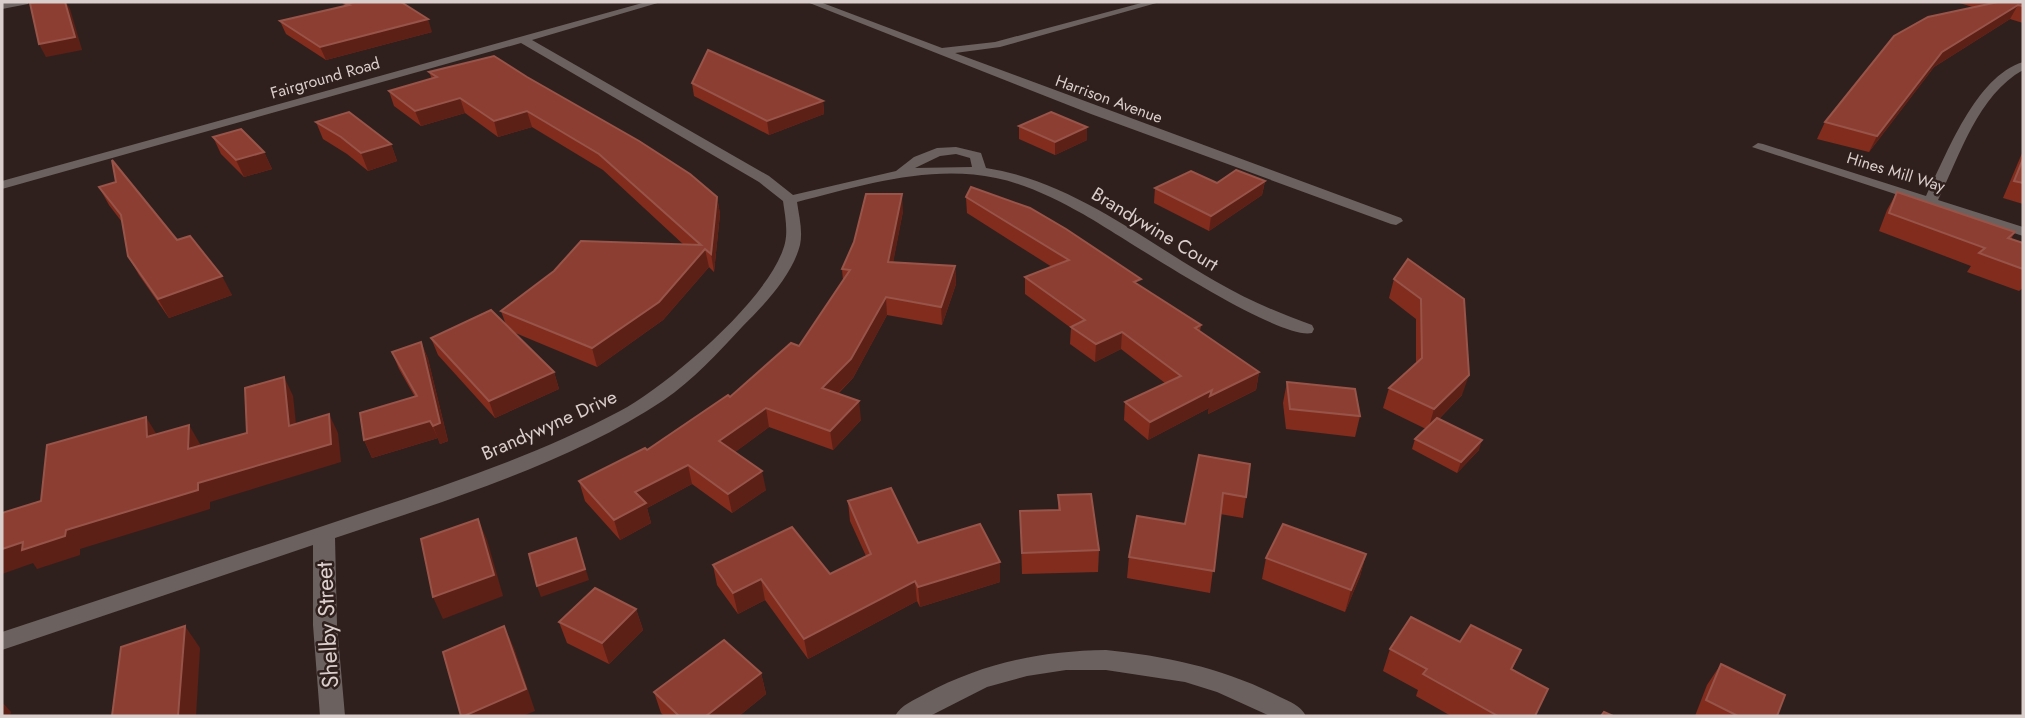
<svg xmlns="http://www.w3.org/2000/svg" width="2025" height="718" viewBox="0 0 2025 718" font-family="Jost,sans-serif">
<rect width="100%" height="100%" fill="#30201d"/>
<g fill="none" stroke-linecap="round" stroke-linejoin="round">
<g fill="#6b6260" fill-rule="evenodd">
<polygon points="29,2 28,4 2,9 2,3"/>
<path d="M 646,2 L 661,2 L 532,40 L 769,176 L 793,195 L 896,171 L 914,157 L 937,148 L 956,147 L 981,153 L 986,168 C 1071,181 1142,239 1215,281 C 1246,299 1278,313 1312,325 L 1314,329 L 1312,333 C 1277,341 1122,236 1083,214 C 1056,199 1026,184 996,178 C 930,164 860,186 797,202 C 799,216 803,231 800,245 C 792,276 764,305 742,327 C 718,353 693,380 664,400 C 570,463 442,502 335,538 L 337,625 L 345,716 L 320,716 L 313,625 L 313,545 L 2,650 L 2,632 C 111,596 220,560 329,524 C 427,491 528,460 620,411 C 668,385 772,297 785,243 C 788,230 785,215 783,201 L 759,182 L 521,43 L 2,189 L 2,181 ZM 956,154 L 970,158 L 972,167 L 915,168 L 940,156 Z"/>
<polygon points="807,2 820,2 942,48 995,42 1145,2 1160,2 1000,47 955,53 1401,218 1403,221 1396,225 1391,224 1091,114"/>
<path d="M 2023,62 L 2023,70 C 1978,95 1960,155 1938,200 L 2023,227 L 2023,236 L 1752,147 L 1758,143 L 1763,144 L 1926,196 C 1947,154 1975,77 2023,62 Z"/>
<path d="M 1106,650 C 1167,656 1226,669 1280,697 C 1290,702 1300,705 1306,716 L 1270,716 L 1217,692 L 1185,682 L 1106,670 L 1066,670 L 1027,676 L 987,687 L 930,716 L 895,716 C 901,705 914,700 925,694 C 983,663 1041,651 1106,650 Z"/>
</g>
</g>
<g fill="#822c1e">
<polygon points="1956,2 2023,2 2023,23 2010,19 1934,67 1869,152 1817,139 1825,122 1973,7"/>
<polygon points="346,4 432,32 326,60 286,34 280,21 347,6"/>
<polygon points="429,72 527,77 717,197 720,214 714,272 709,267 663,320 597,367 513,332 554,372 559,389 495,418 438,355 431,338 506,325 501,311 684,245 603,170 532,127 498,137 465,113 421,126 394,106 389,91 432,79"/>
<polygon points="692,83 823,101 824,114 769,135 694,96"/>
<polygon points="316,122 391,144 397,161 368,171 347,154 323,139"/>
<polygon points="1019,126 1087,127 1087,140 1055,155 1019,139"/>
<polygon points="213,137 264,152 272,169 244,177 221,154"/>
<polygon points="2023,151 2023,204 2003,198"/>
<polygon points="1265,181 1262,195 1209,231 1154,203 1155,188 1217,183"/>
<polygon points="99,187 177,240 232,295 169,318 139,275 128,256 122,222 109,205"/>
<polygon points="1897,192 2015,232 2011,239 2023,243 2023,288 2019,291 1967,272 1971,266 1879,231 1887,210"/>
<polygon points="966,197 1140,286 1201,325 1200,331 1259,372 1256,390 1208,414 1209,408 1148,440 1124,420 1125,402 1165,383 1121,349 1095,362 1070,344 1071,328 1025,294 1025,277 1052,267 967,213"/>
<polygon points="903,211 893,262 955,266 956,284 942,325 887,315 853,378 838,394 861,420 833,450 769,427 735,452 766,490 732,513 692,484 647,508 651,523 620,540 585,501 579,481 647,450 730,397 799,346 843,280 842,269"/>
<polygon points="1408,259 1462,395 1439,419 1479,450 1457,473 1412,449 1415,439 1426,429 1383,408 1389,388 1416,363 1416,319 1389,298 1394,279"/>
<polygon points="421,342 428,359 448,441 440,444 438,438 372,458 364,440 415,397 399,369 392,352"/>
<polygon points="1287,382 1360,416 1355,437 1286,429 1283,403"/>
<polygon points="1199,455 1246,497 1243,518 1220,514 1210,593 1127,578 1129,557 1185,524"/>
<polygon points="1058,495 1099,550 1098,572 1022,574 1020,511 1058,510"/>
<polygon points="848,501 918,543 1000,562 1000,582 920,607 917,601 808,659 765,600 738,614 717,585 713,565 830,574 866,556 850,521"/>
<polygon points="1366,554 1360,576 1345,612 1262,579 1266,558"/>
<polygon points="636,609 643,630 609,664 567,643 559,622"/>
<polygon points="1460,642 1521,650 1512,670 1535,716 1451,716 1416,696 1418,690 1383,671 1390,649"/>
<polygon points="1721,664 1777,716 1695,716 1707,685"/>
<polygon points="761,673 766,694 739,716 664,716 661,713 654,692"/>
</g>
<g fill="#5d2016">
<polygon points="65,2 66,2 70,9 82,50 46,57 39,44"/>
<polygon points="2018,5 2010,19 1934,67 1869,152 1877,136 1942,52"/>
<polygon points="428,19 432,32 326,60 320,47"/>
<polygon points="460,98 465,113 421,126 415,111"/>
<polygon points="823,101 824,114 769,135 767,121"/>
<polygon points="527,111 532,127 498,137 494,121"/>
<polygon points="1087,127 1087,140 1055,155 1055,142"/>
<polygon points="391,144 397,161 368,171 361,153"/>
<polygon points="264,152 272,169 244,177 236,160"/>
<polygon points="1265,181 1262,195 1209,231 1211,216"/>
<polygon points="902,194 903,211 890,279 888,262"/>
<polygon points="717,197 720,214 714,272 711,254"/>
<polygon points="705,249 709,267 663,320 597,367 592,348"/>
<polygon points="955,266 956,284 942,325 941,307"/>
<polygon points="222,276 232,295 169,318 158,299"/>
<polygon points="886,297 887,315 853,378 824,407 822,388"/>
<polygon points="1122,332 1121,349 1095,362 1096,344"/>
<polygon points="421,342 428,359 448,441 440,444 433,426"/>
<polygon points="554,372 559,389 495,418 489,401"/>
<polygon points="1259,372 1256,390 1208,414 1209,408 1148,440 1150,422 1212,390"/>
<polygon points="1469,375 1462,395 1428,430 1434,409"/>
<polygon points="284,377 293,396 298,444 289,426"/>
<polygon points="859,401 861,420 833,450 830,431"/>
<polygon points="766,408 769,427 723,461 719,441"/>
<polygon points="329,414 338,433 341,462 210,502 210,509 80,549 80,555 37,569 33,563 2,574 2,549 66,530 198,483"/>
<polygon points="146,417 157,435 147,437"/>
<polygon points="430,421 438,438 372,458 364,440"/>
<polygon points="189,425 200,444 199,468 188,449"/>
<polygon points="1482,440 1479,450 1457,473 1461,462"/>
<polygon points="688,465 692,484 647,508 651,523 620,540 614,520 635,492"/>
<polygon points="762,471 766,490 732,513 728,494"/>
<polygon points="478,519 487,540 503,596 443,619 433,597"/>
<polygon points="576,538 589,580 541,597 537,586"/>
<polygon points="1366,554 1360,576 1345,612 1351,590"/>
<polygon points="1000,562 1000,582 920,607 918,587"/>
<polygon points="761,579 765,600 738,614 733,593"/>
<polygon points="915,581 917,601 808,659 804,639"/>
<polygon points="636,609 643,630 609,664 602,643"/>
<polygon points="185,626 200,648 196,716 178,716"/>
<polygon points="504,626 514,648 535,711 523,716 464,716"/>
<polygon points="761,673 766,694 739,716 706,716"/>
<polygon points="2,702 11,712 10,716 2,716"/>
</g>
<g fill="#8b3e31" stroke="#985449" stroke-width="2">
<polygon points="37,2 65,2 75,37 39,44 30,3"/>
<polygon points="355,2 401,2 428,19 320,47 280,21 349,5 346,4"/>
<polygon points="1998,2 2023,2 2023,6 2018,5 1942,52 1877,136 1825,122 1894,36 1928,17"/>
<polygon points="708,50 823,101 767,121 692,83"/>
<polygon points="494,56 527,77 639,141 690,174 717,197 711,254 705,249 659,302 592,348 501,311 554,271 581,241 701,245 599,154 527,111 494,121 460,98 415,111 389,91 437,77 429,72"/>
<polygon points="349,112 391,144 361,153 341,137 316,122"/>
<polygon points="1051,112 1087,127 1055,142 1019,126"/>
<polygon points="241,129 264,152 236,160 213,137"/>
<polygon points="2023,159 2023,183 2014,181"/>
<polygon points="112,160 177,240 190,236 222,276 158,299 128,256 121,215 99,187 116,182"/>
<polygon points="1236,170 1265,181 1211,216 1155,188 1191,171 1217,183"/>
<polygon points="971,187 1030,208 1066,229 1141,279 1134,282 1201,325 1195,328 1259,372 1210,396 1212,390 1150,422 1125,402 1181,376 1122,332 1096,344 1071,327 1085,320 1025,277 1069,260 966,197"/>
<polygon points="1897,192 2015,232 2008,238 2023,243 2023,269 1979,253 1985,248 1889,213"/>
<polygon points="866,194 902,194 888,262 955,266 941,307 886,297 851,359 822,388 859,401 830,431 766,408 719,441 762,471 728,494 688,465 635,492 646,503 614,520 579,481 645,448 647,450 728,395 730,397 791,343 799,346 850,270 842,269 854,242"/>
<polygon points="1408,259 1464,299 1469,375 1434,409 1389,388 1422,358 1421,299 1394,279"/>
<polygon points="491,310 554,372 489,401 431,338"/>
<polygon points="421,342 440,423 433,426 430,421 364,440 360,413 417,396 392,352"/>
<polygon points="284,377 289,426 329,414 331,444 198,483 198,490 66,530 65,536 22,550 23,542 2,549 2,513 41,501 47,445 146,417 147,437 189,425 188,449 247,433 245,388"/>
<polygon points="1287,382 1355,389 1360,416 1290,409"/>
<polygon points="1437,418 1482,440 1461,462 1415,439"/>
<polygon points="1199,455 1250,464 1246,497 1223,493 1214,571 1129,557 1137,516 1185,524"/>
<polygon points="891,488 918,543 980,524 1000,562 918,587 915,581 804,639 761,579 733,593 713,565 792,527 830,574 871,554 848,501"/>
<polygon points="1091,494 1099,550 1022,553 1020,511 1060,510 1058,495"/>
<polygon points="478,519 494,575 433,597 421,539"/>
<polygon points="1283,524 1366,554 1351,590 1266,558"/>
<polygon points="576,538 585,569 537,586 529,554"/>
<polygon points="595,588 636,609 602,643 559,622"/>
<polygon points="1411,617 1460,642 1471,625 1521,650 1511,669 1548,689 1535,716 1498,716 1423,674 1427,669 1390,649"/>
<polygon points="185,626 178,716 112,716 121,647"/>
<polygon points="504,626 526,689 464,716 461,716 443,652"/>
<polygon points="724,640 761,673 706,716 679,716 654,692"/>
<polygon points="1721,664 1785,695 1777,716 1738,716 1706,700"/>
<polygon points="1604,712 1613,716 1601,716"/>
</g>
<g text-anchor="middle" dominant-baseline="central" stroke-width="5" stroke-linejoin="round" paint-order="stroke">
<g font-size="16" fill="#dacfcc" stroke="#30201d">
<text transform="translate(325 78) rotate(-16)">Fairground Road</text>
<text transform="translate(1109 99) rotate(20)">Harrison Avenue</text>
<text transform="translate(1896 172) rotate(17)">Hines Mill Way</text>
</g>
<g font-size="19" fill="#dacfcc" stroke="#30201d">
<text transform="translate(1155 229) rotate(31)">Brandywine Court</text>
<text transform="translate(549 425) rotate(-24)">Brandywyne Drive</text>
</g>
<g font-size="23" fill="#dacfcc" stroke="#30201d">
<text transform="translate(327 625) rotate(-93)">Shelby Street</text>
</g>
</g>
<rect width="2025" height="718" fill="none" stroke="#dacfcc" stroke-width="7"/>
</svg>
